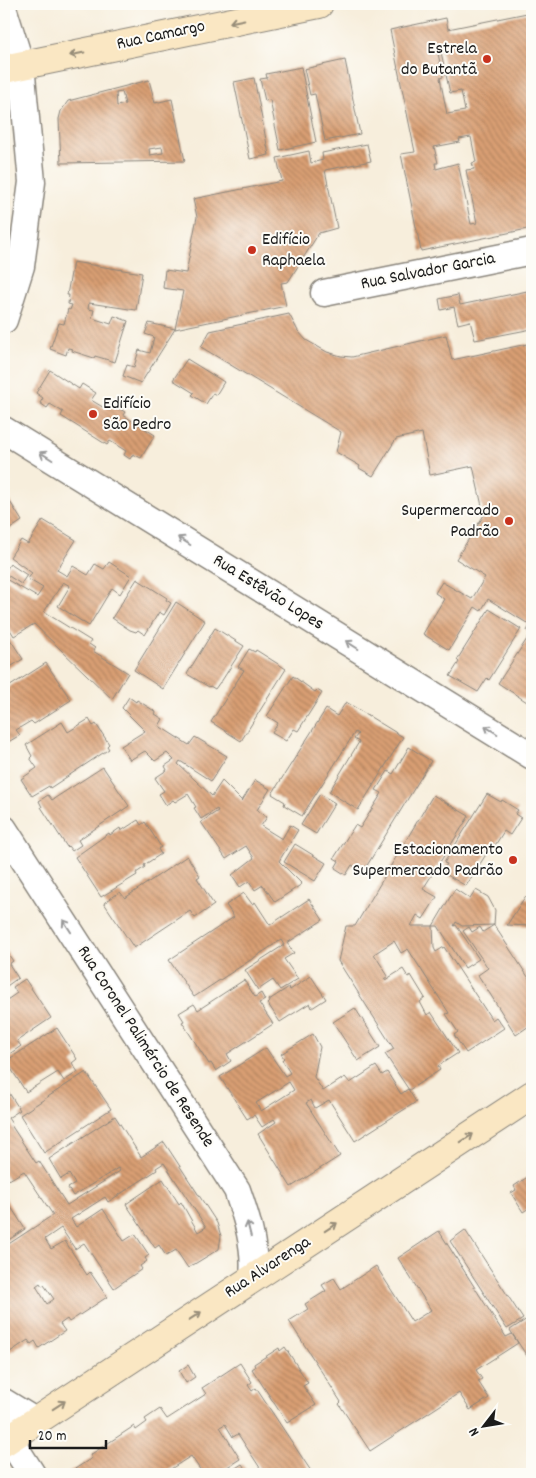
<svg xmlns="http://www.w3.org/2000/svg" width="536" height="1478" viewBox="0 0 536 1478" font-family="Dekko,sans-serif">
<defs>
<pattern id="building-back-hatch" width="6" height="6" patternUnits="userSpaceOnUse" patternTransform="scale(1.25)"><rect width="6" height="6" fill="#d99f73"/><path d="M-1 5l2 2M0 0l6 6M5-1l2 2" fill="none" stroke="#af815e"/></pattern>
</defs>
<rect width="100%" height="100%" fill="#fdfcf7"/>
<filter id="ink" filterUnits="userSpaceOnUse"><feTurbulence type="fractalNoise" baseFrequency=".02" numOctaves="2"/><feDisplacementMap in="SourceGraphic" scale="10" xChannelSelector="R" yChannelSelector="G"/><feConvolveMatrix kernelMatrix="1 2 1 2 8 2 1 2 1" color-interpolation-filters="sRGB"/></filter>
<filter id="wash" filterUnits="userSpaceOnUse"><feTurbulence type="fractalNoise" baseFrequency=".0096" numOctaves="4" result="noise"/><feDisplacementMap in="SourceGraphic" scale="20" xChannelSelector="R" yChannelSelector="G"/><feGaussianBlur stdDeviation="1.12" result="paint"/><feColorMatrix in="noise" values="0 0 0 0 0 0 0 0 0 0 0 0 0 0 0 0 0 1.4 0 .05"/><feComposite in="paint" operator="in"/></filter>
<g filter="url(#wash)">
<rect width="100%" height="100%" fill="#f7eedc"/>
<g id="blocks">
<g fill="url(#building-back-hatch)" fill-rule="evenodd">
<path d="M 532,12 L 532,228 L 421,251 L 401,154 L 415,152 L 390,30 L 446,18 L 448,29 ZM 439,43 L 450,93 L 461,91 L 465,111 L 447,114 L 440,78 L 443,77 L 436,44 ZM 471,137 L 476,162 L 472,163 L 474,169 L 466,170 L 477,223 L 471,224 L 458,163 L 436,169 L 435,163 L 438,163 L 434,147 L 460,142 L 459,139 Z"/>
<polygon points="345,60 360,134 325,141 315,94 310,95 304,69"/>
<polygon points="301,67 316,142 280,150 270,100 265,101 260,79 267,78 266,74"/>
<polygon points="254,78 269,155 250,159 234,82"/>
<path d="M 149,80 L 155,103 L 172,99 L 185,161 L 61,163 L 59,119 L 61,111 L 68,101 ZM 122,92 L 125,104 L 117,106 L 116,93 ZM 162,147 L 163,153 L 150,155 L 149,149 Z"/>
<polygon points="367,144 371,161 325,170 337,228 319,233 288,282 281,283 286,306 175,329 141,383 123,376 127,365 134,367 139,350 150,353 154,337 145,334 149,323 175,329 183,291 163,288 165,270 186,273 197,217 193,199 282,181 277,158 309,151 311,163 323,160 322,153"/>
<polygon points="73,262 142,273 136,310 89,303 88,309 94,310 92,318 111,324 114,316 128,321 115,362 95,356 94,358 72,351 73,349 68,348 66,355 50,349 59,323 64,324 68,309 70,310 72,305 68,304 69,295 67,295"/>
<polygon points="532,290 532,329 475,340 470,321 458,324 454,307 441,310 439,299 458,295 460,305"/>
<polygon points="289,314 298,331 306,340 327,352 341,356 352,357 446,335 452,360 527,344 532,370 532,634 527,631 530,625 488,599 481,611 475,607 449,650 423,634 444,599 435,593 442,582 472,599 485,577 456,559 484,515 473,466 430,475 422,433 396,439 373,476 359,468 360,466 336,452 341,432 201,347 210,331"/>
<polygon points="187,359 224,382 216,395 213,393 206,404 192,395 194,393 173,380"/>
<polygon points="50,370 79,389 82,384 96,393 91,400 106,409 110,403 125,412 123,415 155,435 141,458 133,454 130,459 124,455 126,451 110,441 107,445 61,416 63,412 50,404 47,408 40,403 43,398 36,393"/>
<polygon points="4,492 22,521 4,533"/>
<polygon points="43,520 76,540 57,570 67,576 73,566 88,575 95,564 104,569 109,562 131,576 120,594 112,588 89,626 58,606 70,586 63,582 44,612 91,641 89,644 95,648 93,651 128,673 112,699 34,624 14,636 9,628 4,630 23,659 4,671 4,578 37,597 43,588 28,579 32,573 10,557 21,540 28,544"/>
<polygon points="10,564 27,575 21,584 4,573"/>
<polygon points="137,579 167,598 166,600 171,603 164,615 159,612 145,635 138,630 136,632 130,630 112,618"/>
<polygon points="176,602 205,621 163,689 134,670"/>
<polygon points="489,609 521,629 489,680 487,678 478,692 450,676 459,662 457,660"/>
<polygon points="215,628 244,646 221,682 220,682 215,689 210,686 209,687 187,674"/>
<polygon points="529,636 532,638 532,701 530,704 498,683"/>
<polygon points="249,649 255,652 256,650 286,669 241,741 211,722 244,670 238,667"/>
<polygon points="46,663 71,700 34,724 31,721 16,730 20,735 5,744 4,742 4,690"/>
<polygon points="293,676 315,692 317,690 322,693 298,731 294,729 286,741 272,733 278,723 267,716"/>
<polygon points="129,697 136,702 137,700 156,712 155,714 163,719 159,726 189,745 195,737 227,756 211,781 180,761 178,764 212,796 222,781 242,801 255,780 270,789 257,810 267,817 261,826 282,839 290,825 298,830 279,861 302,884 275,902 263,885 255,890 249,881 240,887 232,875 254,858 246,846 226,859 201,822 218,811 217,809 201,819 194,808 196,807 188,794 175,802 173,800 166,805 159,794 164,791 155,778 167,770 165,766 174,760 167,753 155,761 145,751 130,760 121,746 145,731 122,708"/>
<polygon points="346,702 403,737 358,810 329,792 359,742 354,739 358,734 355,732 302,816 284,805 285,802 272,794 326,709 337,716"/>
<polygon points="89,719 93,726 96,724 109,744 107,746 109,749 50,788 49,786 32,796 21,779 37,768 30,758 32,756 26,745 62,722 68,732"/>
<polygon points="409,747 431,761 363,872 352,865 346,875 335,868 339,861 334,858 355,825 360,828 382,793 376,790 388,771 393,774"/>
<polygon points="103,767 129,806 78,840 81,845 72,851 68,846 67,847 41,807 42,807 39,801 48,795 52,800"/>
<polygon points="320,794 335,803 316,834 301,825"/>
<polygon points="487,794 501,802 502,800 518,810 515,814 521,818 510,835 504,831 494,847 492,845 466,886 442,872 447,864 444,863"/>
<polygon points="433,795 469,816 423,889 437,897 423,919 417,915 411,926 433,926 434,948 436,952 444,947 492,1020 496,1017 504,1028 466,1053 454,1035 458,1032 446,1014 449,1013 408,949 401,953 394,941 374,954 388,976 384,979 385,980 403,969 408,977 411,975 425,998 420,1002 427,1015 431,1012 458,1053 438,1066 440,1070 409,1090 385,1054 394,1049 338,961 346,926 355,926"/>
<polygon points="138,820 141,825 145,822 161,847 158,849 161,854 144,865 145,867 136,873 137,875 101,897 75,857 109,833 110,835 120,828 121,831"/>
<polygon points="295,844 326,863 315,881 284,862"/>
<polygon points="187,856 200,876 197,878 214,905 195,918 190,911 134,948 104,903 120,892 125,898"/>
<polygon points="455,889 470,899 476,890 488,897 495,910 494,925 532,983 532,1024 516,1035 478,975 488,968 463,931 469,927 472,932 480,927 483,932 494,925 462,926 456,922 454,926 456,925 479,959 465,968 438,926 433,926"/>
<polygon points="244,893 252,904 255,902 270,925 309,899 323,920 287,943 294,953 284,959 298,979 280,990 273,980 258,990 245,970 284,945 281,940 194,997 169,960 234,917 226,905"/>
<polygon points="525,897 532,901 532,926 507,925"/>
<polygon points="4,948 13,961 9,964 18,978 4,988"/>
<polygon points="311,976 326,999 312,1008 310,1003 280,1022 268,1004 270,1002 269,1000 289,987 290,990"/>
<polygon points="25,979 51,1018 17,1041 21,1046 8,1055 4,1049 4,1002 17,993 13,987"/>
<polygon points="244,980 255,997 261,993 265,1000 259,1003 273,1024 227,1054 231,1061 216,1071 211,1063 209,1064 182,1022 184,1021 179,1013 194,1004 198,1010"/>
<polygon points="355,1008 380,1047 358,1061 333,1022"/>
<polygon points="57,1028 77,1059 72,1063 78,1072 64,1081 58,1072 26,1092 6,1061"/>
<path d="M 313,1034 L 320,1047 L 314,1077 L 323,1091 L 345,1077 L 350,1083 L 376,1066 L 382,1075 L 387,1072 L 401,1094 L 408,1089 L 416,1102 L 355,1141 L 329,1100 L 315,1108 L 311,1100 L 306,1103 L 340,1156 L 291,1187 L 258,1134 L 276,1122 L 274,1119 L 262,1127 L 254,1115 L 247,1119 L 220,1077 L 266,1048 L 285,1076 L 290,1073 L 282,1060 L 284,1058 L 281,1054 ZM 289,1082 L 294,1090 L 261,1111 L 256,1103 Z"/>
<polygon points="86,1072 111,1109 44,1153 20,1115"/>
<path d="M 4,1085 L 20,1110 L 8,1118 L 12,1124 L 11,1125 L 36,1163 L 39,1161 L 67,1205 L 120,1171 L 118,1168 L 73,1196 L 68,1188 L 75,1184 L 69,1174 L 61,1179 L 49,1159 L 115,1116 L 141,1157 L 164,1142 L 217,1223 L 221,1236 L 219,1249 L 188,1268 L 176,1250 L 166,1256 L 159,1245 L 155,1248 L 126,1204 L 163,1179 L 179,1204 L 181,1202 L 198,1232 L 206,1227 L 164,1163 L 156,1168 L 157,1170 L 108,1202 L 105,1197 L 71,1219 L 76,1227 L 103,1209 L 124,1241 L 135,1234 L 149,1255 L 145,1258 L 147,1261 L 140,1266 L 142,1269 L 114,1288 L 84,1243 L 75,1249 L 61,1228 L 45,1239 L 51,1249 L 65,1241 L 87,1275 L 90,1272 L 107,1297 L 69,1322 L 67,1319 L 60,1324 L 65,1331 L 39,1348 L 35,1341 L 31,1344 L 28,1340 L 10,1352 L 6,1346 L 4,1347 L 4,1247 L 53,1215 L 24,1171 L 9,1180 L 4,1173 ZM 40,1283 L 42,1286 L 44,1285 L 54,1299 L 47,1304 L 36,1286 Z"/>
<polygon points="532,1174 532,1215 529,1208 523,1212 511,1193 516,1190 514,1186"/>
<polygon points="4,1196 25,1229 4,1243"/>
<polygon points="465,1230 523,1319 507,1329 450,1241"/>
<polygon points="439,1231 506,1337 512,1334 518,1343 476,1370 482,1379 478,1381 489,1398 470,1410 459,1393 370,1451 339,1404 341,1402 289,1321 308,1309 305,1304 326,1291 322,1285 334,1278 341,1289 376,1266 412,1322 431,1310 398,1258"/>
<polygon points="527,1319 532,1327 532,1364 510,1330"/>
<polygon points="285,1347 308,1383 303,1386 316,1405 287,1423 252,1369 255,1367 254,1364 279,1348 280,1351"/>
<polygon points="240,1363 252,1382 248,1385 252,1391 256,1388 313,1474 264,1474 238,1434 233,1437 225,1424 220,1427 240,1459 221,1471 223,1474 203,1474 191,1456 163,1474 67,1474 92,1458 90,1455 134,1426 136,1430 147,1422 145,1419 160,1409 167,1419 206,1394 202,1388"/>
<polygon points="188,1365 195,1377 186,1383 179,1371"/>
<polygon points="242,1464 249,1474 226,1474"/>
</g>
</g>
</g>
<g filter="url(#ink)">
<use href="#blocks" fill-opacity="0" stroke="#8a857c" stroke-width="1"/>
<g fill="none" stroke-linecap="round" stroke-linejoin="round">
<g stroke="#8a857c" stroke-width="29">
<g id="street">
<polyline points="4,11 21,65 32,182 21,266 4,320"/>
<polyline points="324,293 532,251"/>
<polyline points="4,430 532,756"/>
<path d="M 4,829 L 237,1190 C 247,1219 256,1246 253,1277"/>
<polyline points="4,1402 35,1421"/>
<polyline points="9,1438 32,1474"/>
</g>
</g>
<g stroke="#8a857c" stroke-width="30">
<g id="secondary">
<polyline points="4,69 319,4"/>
<polyline points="4,1442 532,1095"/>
</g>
</g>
<use href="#street" stroke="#fff" stroke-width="26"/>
<use href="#secondary" stroke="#fae7c3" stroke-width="28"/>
</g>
<defs><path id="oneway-shaft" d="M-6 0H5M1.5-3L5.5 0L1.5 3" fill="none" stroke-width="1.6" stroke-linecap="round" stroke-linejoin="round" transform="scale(1.25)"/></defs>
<g stroke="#968c78">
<use href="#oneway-shaft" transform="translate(237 21) rotate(168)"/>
<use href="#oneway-shaft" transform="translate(77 54) rotate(168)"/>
<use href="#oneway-shaft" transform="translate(467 1138) rotate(-33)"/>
<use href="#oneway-shaft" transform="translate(331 1227) rotate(-33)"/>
<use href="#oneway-shaft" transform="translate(195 1316) rotate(-33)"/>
<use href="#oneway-shaft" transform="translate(59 1405) rotate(-33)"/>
</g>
<g stroke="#999">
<use href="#oneway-shaft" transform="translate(46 456) rotate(-148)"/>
<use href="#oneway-shaft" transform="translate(184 541) rotate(-148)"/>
<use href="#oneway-shaft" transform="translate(352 645) rotate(-148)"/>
<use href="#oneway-shaft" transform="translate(491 730) rotate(-148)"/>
<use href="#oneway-shaft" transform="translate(67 926) rotate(-123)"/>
<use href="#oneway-shaft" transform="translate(249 1229) rotate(-104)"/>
</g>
</g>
<g fill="#c8321e" stroke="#fdfcf7" stroke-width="2">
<circle cx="487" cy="59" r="5"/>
<circle cx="252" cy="250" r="5"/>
<circle cx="93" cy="414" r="5"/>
<circle cx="509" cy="521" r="5"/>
<circle cx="513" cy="860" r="5"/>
</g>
<g text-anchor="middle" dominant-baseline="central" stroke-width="4" stroke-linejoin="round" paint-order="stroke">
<g font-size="18" fill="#1c1c1c" stroke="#fdfcf7">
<text transform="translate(161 36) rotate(-12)">Rua Camargo</text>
<text transform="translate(428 272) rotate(-11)">Rua Salvador Garcia</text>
<text transform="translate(268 593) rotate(32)">Rua Estêvão Lopes</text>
<text transform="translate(145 1047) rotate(57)">Rua Coronel Palimércio de Resende</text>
<text transform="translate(268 1268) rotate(-33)">Rua Alvarenga</text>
</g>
<g font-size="18" fill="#1c1c1c" stroke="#fdfcf7" text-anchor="end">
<text x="477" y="49">Estrela<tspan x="477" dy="21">do Butantã</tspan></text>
<text x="262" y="240" text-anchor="start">Edifício<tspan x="262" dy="21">Raphaela</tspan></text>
<text x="103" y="404" text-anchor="start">Edifício<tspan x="103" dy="21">São Pedro</tspan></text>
<text x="499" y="511">Supermercado<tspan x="499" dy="21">Padrão</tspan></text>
<text x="503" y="850">Estacionamento<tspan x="503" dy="21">Supermercado Padrão</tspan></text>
</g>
</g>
<rect width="536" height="1478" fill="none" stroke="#fdfcf7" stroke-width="20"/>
<g transform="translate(484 1426) rotate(239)" stroke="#fdfcf7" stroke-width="4" paint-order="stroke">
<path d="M0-4L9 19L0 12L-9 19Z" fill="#1c1c1c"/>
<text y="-8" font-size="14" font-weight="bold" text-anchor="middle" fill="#1c1c1c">N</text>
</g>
<path d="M30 1440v8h76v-8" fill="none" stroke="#1c1c1c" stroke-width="2.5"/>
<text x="38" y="1440" font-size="15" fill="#1c1c1c" stroke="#fdfcf7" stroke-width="4" paint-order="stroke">20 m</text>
</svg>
